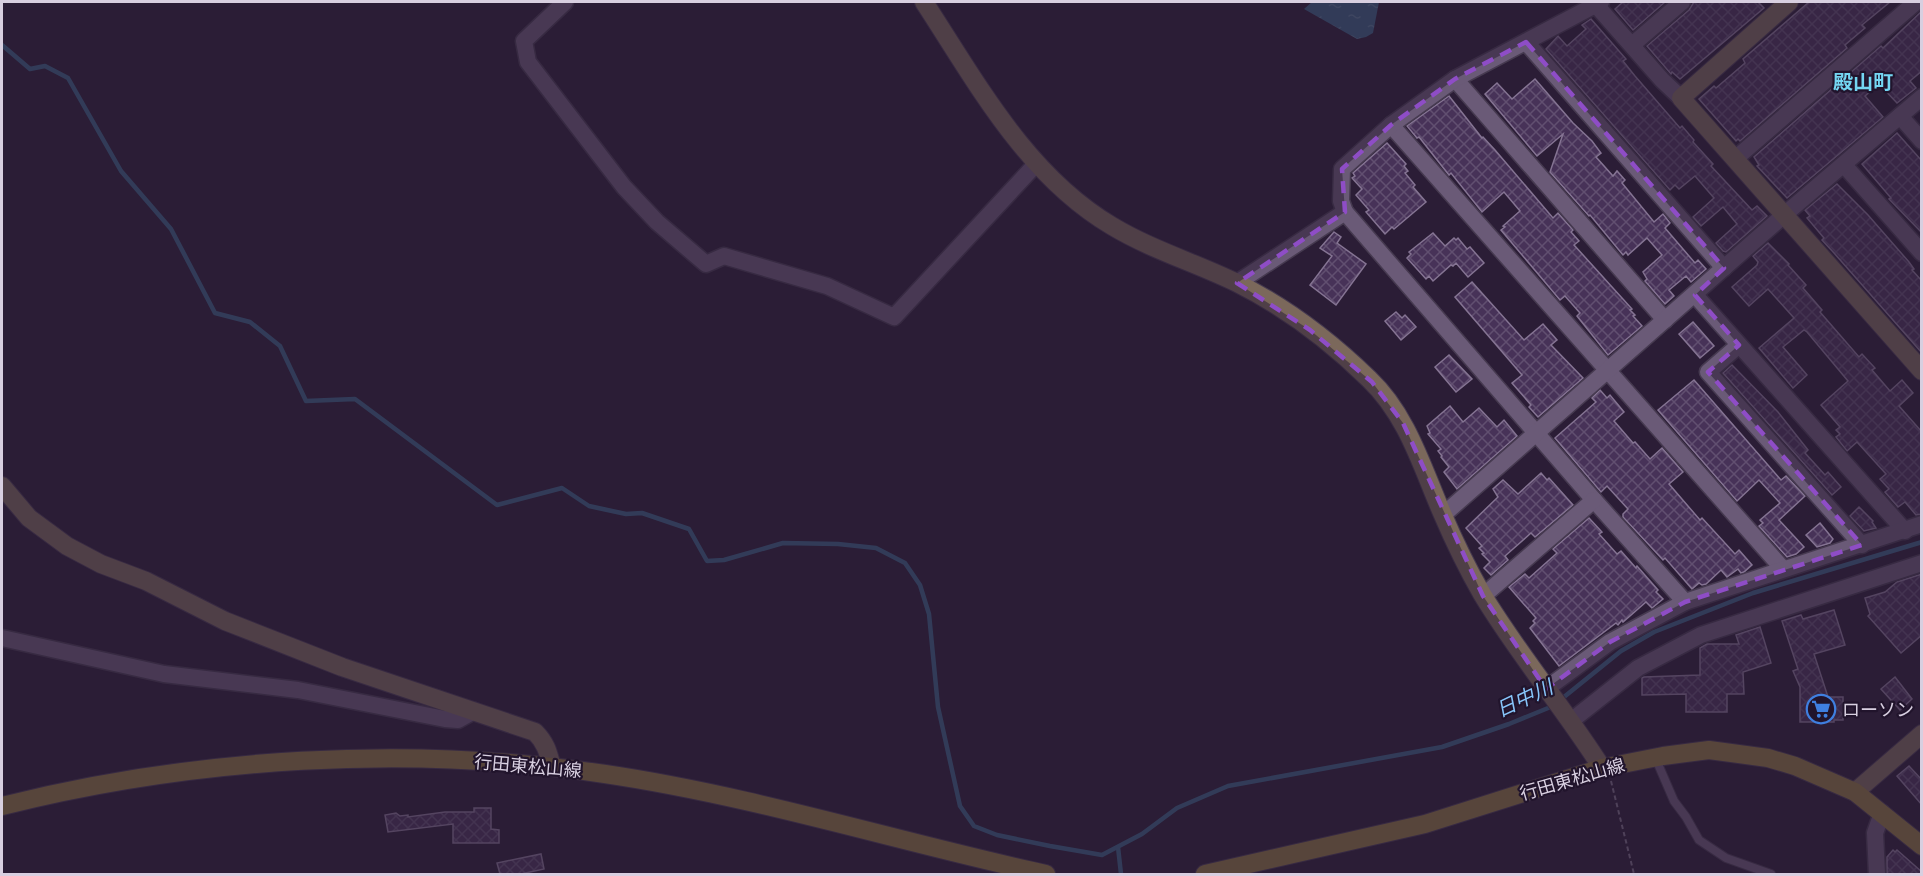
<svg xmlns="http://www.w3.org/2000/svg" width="1923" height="876" viewBox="0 0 1923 876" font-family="'Archivo Narrow','Noto Sans JP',sans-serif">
<defs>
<pattern id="water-ripples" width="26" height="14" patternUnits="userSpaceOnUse" patternTransform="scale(1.5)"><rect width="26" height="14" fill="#3a6182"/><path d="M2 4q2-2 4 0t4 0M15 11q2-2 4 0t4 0" fill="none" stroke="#567793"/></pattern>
<pattern id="building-cross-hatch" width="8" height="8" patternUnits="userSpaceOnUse" patternTransform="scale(1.5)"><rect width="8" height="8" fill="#473258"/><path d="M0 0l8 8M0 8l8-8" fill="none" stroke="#614f70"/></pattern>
</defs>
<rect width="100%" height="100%" fill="#2b1d36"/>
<polygon fill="url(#water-ripples)" points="1312,2 1379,2 1373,33 1366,37 1357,39 1304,9"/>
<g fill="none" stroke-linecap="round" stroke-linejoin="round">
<g stroke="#3a6182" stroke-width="4.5">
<polyline points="2,45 30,69 45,66 68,78 121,171 171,229 215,313 250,322 280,346 306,401 355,399 497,505 562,488 589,506 626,514 642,513 689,529 707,561 724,560 783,543 838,544 876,548 905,563 920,585 929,614 938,707 960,806 974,826 997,835 1050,846 1102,855 1142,834 1177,808 1228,786 1442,747 1509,724 1553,706"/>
<polyline points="1559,701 1621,651 1654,632 1753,593 1922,542"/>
<polyline points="1118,847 1121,874"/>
</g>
</g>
<g fill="url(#building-cross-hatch)" stroke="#857493" stroke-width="1.5">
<polygon points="1623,2 1665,2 1633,30 1615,9"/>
<polygon points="1694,2 1758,2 1764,8 1680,79 1672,72 1671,74 1647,46 1689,10"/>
<polygon points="1809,2 1890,2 1862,25 1865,28 1845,45 1847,48 1740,141 1738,139 1736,141 1699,99 1714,86 1716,88 1745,63 1743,59"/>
<polygon points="1922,11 1922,71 1910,81 1916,88 1897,103 1879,84 1865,96 1883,117 1787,198 1757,166 1759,165 1754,157 1881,46 1883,48"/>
<polygon points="1591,19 1626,59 1623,61 1635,76 1680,128 1682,126 1694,140 1693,142 1713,164 1711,166 1752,210 1757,206 1767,216 1726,252 1723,251 1716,243 1737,224 1723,207 1701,226 1693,217 1714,198 1695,176 1679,189 1675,185 1670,190 1546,49 1558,36 1567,46 1586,29 1582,25"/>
<polygon points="1535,79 1573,123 1592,141 1601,153 1596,157 1613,176 1617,171 1625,180 1622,183 1654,222 1663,214 1670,223 1665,228 1695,263 1698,260 1706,269 1691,282 1686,276 1669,290 1674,296 1665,304 1645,281 1647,279 1643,272 1662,255 1647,238 1628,255 1626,252 1623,255 1590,215 1589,216 1550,172 1563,134 1537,156 1485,94 1497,83 1512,99"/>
<polygon points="1449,96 1482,138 1483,137 1495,150 1553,218 1558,213 1573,230 1571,232 1579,241 1574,245 1632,309 1630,310 1635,315 1633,316 1642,326 1608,355 1577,316 1580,313 1565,296 1560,300 1501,230 1505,227 1503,226 1520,211 1504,192 1482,212 1451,173 1449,175 1419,137 1417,138 1407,126"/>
<polygon points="1897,133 1922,161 1922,233 1889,199 1891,198 1862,164"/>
<polygon points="1387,143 1406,164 1404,166 1408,171 1405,173 1415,185 1413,187 1426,202 1394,229 1392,227 1385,234 1366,212 1369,210 1356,195 1362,189 1352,178 1355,176 1353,173"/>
<polygon points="1837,184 1868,215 1909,262 1914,269 1912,270 1922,281 1922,353 1834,253 1822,240 1824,238 1807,218 1810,216 1805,210"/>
<polygon points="1334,232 1341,237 1337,243 1366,264 1336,305 1310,285 1332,256 1320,248"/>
<polygon points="1433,233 1445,246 1454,238 1456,240 1458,238 1467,249 1470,247 1484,263 1468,277 1456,263 1453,266 1451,265 1433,281 1429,276 1426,279 1407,258 1411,254 1409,252"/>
<polygon points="1768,243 1789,264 1788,265 1806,285 1803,288 1822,310 1820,312 1859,357 1862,354 1875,368 1872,370 1890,391 1902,380 1913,393 1899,406 1922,432 1922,514 1916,515 1905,502 1898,507 1885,492 1889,489 1880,479 1886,474 1857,442 1847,451 1836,437 1840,434 1836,430 1840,427 1821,405 1848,381 1807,332 1804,330 1783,347 1807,375 1793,388 1759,348 1794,318 1768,289 1749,306 1732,287 1757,265 1758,262 1753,256"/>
<polygon points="1472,282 1524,340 1543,324 1557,340 1551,345 1583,378 1538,417 1529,407 1531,405 1512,383 1522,375 1455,297"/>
<polygon points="1396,312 1402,318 1405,315 1416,327 1401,340 1385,321"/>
<polygon points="1693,322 1714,346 1700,358 1679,334"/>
<polygon points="1449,355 1472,379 1456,392 1435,367"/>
<polygon points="1732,365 1778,412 1808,450 1805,453 1825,475 1828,472 1841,487 1832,495 1723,373"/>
<polygon points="1694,380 1781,480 1786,476 1805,496 1779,520 1804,547 1796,554 1787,557 1759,526 1763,523 1760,520 1780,503 1759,480 1737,501 1658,410"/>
<polygon points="1600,390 1607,398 1610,395 1624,412 1614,421 1633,443 1635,442 1650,459 1662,448 1683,472 1669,484 1700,520 1702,518 1735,554 1739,550 1752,565 1744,572 1741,573 1738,569 1727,577 1721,570 1706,584 1702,585 1699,583 1692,589 1665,558 1663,560 1623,517 1623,514 1628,509 1607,486 1601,492 1555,438 1596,402 1592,398"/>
<polygon points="1450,406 1463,422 1479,408 1497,427 1504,420 1517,436 1457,489 1444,472 1449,467 1441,457 1442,456 1438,451 1441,449 1428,434 1430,433 1427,426"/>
<polygon points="1541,473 1547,480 1549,478 1573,505 1535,537 1531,533 1505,556 1508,560 1491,575 1484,568 1490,562 1482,554 1484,553 1479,548 1482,546 1466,528 1498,497 1493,489 1503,480 1518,494"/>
<polygon points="1859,507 1873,521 1872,522 1876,528 1864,531 1850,516"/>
<polygon points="1589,518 1602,532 1599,534 1617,554 1621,551 1636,568 1637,566 1658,590 1656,592 1663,599 1652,608 1646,602 1623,622 1622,620 1618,625 1616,623 1559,666 1530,628 1535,623 1533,621 1536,618 1509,587 1525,574 1529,578 1557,553 1553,549"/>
<polygon points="1820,523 1833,539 1830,543 1817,547 1806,535"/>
<polygon points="1922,574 1922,635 1901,653 1868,616 1870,614 1865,598 1885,592 1897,582"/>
<polygon points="1834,610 1845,645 1814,654 1828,697 1843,697 1843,720 1834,720 1834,722 1800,722 1800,687 1793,671 1798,669 1782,621 1801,615 1803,619"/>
<polygon points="1760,627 1771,663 1743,672 1744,694 1727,694 1727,712 1686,712 1686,694 1642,695 1642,678 1644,677 1700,675 1700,648 1707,644 1739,644 1736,635"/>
<polygon points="1895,677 1912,699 1900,710 1881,689"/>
<polygon points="1909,766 1922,780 1922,805 1897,776"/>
<polygon points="474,808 491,808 491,829 499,830 499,843 453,843 453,824 388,832 385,815 396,813 400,816 408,815 408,817 445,812 474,812"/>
<polygon points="1893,850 1895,852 1897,850 1922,872 1922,874 1887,874 1887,857"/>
<polygon points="541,854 544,869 521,874 500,874 497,863"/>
</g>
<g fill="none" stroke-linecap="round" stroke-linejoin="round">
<g stroke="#463a50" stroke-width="10">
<polyline id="lane" points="1655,757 1674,801 1686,817 1699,840 1726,858 1771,874"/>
</g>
<g stroke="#463a50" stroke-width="19">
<g id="street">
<polyline points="565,2 524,41 528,62 624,187 657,222 706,264 724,256 827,286 894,317 1037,163"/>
<polyline points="1596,5 1662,80 1681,98"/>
<polyline points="1526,42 1724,268"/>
<polyline points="1632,45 1682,2"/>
<polyline points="1455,79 1665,320"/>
<polyline points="1900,116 1922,141"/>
<polyline points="1391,125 1783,569"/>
<polyline points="1735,159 1916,2"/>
<polyline points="1844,165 1922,253"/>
<polyline points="1345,212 1594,500 1685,602"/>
<polyline points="1237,283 1345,212 1341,201 1342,169 1391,125 1455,79 1601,2"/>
<polyline points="1695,295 1905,531"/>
<polyline points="1739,345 1708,372 1862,545"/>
<polyline points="1443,515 1784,215 1922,97"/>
<polyline points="1483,596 1594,500"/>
<polyline points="2,638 164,674 298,690 445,719 458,720 474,711"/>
<polyline points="1546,689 1610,642 1685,602 1922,524"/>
<polyline points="1571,721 1638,668 1701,635 1922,563"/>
<polyline points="1877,874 1875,833 1882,813"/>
</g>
</g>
<g stroke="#463a50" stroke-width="20">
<g id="secondary">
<path d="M 924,2 C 977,83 1026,175 1112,226 C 1152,250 1196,263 1237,283 C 1285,307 1331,342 1369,379 C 1407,415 1422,467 1442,513 C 1454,541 1467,568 1482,594 C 1518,654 1564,708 1602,768"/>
<polyline points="1789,2 1681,98 1922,371"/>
<path d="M 2,486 L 29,518 L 67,546 L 101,564 L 146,581 L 225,621 L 342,667 L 535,732 C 546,743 548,752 552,767"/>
<polyline points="1855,792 1922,734"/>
</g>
</g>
<g stroke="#463a50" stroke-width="20">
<g id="primary">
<path d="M 2,806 C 193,758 409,744 605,774 C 754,796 899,842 1046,874"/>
<polyline points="1205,874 1425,824 1602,768 1663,756 1709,750 1768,758 1795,766 1855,792 1922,846"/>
</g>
</g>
<polyline stroke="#796d83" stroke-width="2" stroke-dasharray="4.5 3" stroke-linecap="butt" points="1611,781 1634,874"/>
<use href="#lane" stroke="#6a5a77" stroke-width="8"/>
<use href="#street" stroke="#6a5a77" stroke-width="16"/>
<use href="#secondary" stroke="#7b685b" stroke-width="18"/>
<use href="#primary" stroke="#8d7640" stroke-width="18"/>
</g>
<path d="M0 0H1923V876H0ZM 1526,42 L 1724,268 L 1695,295 L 1739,345 L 1708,372 L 1862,545 L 1685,602 L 1610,642 L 1546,689 L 1483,596 L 1403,423 L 1372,382 L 1310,330 L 1237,283 L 1345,212 L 1342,169 L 1391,125 L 1455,79 Z" fill="#2b1d36" fill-opacity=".55" fill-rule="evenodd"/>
<path fill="none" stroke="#8e4dc6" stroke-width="4.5" stroke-dasharray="12 8" stroke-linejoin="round" d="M 1526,42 L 1724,268 L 1695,295 L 1739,345 L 1708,372 L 1862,545 L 1685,602 L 1610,642 L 1546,689 L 1483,596 L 1403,423 L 1372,382 L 1310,330 L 1237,283 L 1345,212 L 1342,169 L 1391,125 L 1455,79 Z"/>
<defs>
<g id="supermarket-ring" transform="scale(1.5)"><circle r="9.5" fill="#21142c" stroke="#3f7fe0" stroke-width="1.5"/><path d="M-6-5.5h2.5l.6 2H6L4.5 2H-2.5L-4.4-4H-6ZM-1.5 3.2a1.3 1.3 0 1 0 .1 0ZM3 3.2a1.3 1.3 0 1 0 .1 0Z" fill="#3f7fe0"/></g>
</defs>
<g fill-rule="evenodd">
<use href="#supermarket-ring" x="1821" y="709"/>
</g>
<g text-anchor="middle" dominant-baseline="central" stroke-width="4.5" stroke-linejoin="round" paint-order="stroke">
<g font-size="18" fill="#d8cfe0" stroke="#21142c" text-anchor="start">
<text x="1842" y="709">ローソン</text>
</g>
<g font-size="18" fill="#d8cfe0" stroke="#21142c">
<text transform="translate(528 766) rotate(5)">行田東松山線</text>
<text transform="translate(1572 779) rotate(-16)">行田東松山線</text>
</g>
<g font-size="20" font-weight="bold" fill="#74d6f2" stroke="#21142c">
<text x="1863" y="81">殿山町</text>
</g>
<g font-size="20" font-style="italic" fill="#87c5fa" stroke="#21142c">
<text transform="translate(1524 698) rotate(-25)">日中川</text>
</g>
</g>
<rect width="1923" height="876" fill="none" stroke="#d8cfe0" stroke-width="6"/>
</svg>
